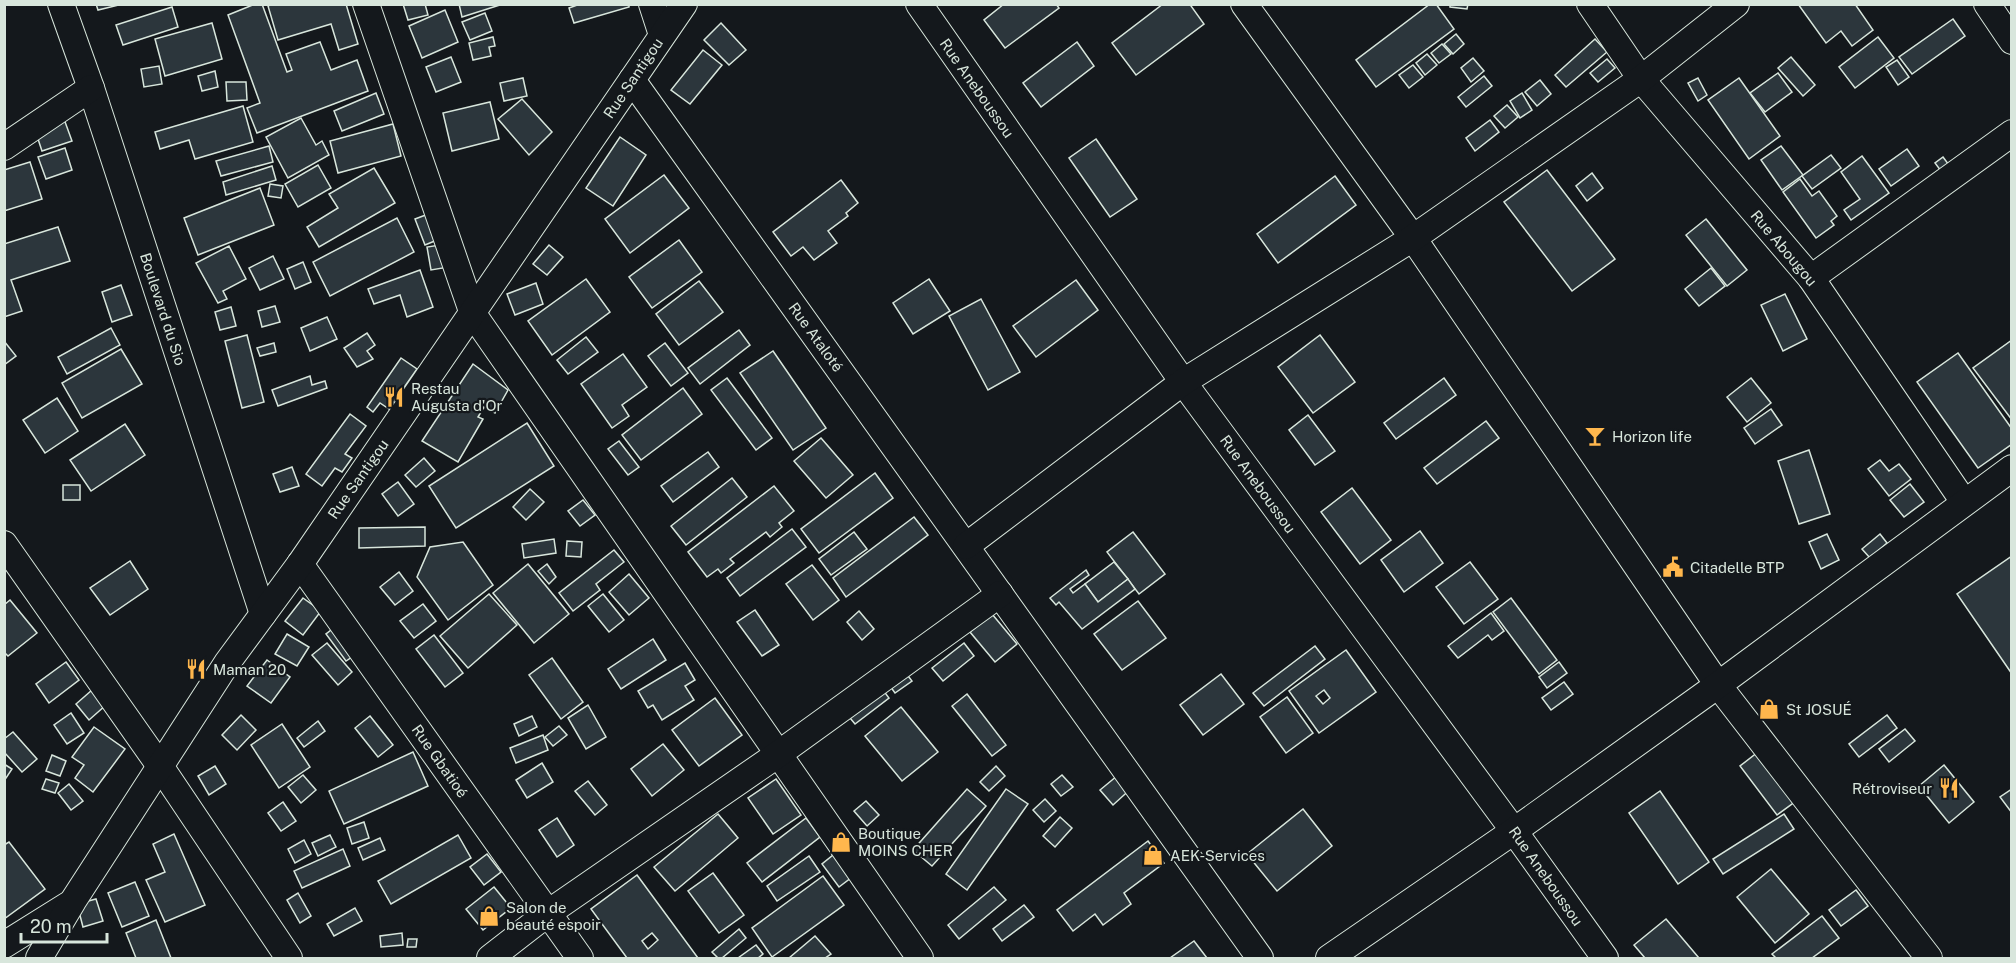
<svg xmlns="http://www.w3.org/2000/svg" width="2016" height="963" viewBox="0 0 2016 963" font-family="'Public Sans',sans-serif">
<rect width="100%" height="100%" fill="#14181c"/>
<g fill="#2c363c" stroke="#d8e6dc" stroke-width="1.5" fill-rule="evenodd">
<polygon points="96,4 119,4 119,5 98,10"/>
<polygon points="255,4 262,4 287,72 292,70 286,54 320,42 331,70 357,60 368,91 257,133 247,108 260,103 228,15"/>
<polygon points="272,4 346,4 358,44 339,50 331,24 278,40 268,6"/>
<polygon points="403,4 425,4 428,15 408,20"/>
<polygon points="459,4 503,4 462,17"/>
<polygon points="580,4 629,4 629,7 574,23 569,8"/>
<polygon points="1004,4 1056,4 1059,8 1005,48 984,20"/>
<polygon points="1163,4 1192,4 1191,6 1204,24 1136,75 1112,43"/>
<polygon points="1430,4 1436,4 1454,29 1376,87 1356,60"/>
<polygon points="1450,4 1468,4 1467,9 1450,7"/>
<polygon points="1798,4 1855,4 1873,30 1852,46 1841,31 1826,43"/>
<polygon points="172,7 178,27 123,45 116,25"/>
<polygon points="445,10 458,42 422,58 409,26"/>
<polygon points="485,13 492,31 470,40 462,22"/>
<polygon points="1953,19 1965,36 1912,74 1899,57"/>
<polygon points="212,23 222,59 165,76 155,39"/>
<polygon points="721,23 746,50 729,65 704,40"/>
<polygon points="1456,34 1464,44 1453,54 1444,44"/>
<polygon points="493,37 495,46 489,47 491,56 473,60 469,43"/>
<polygon points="1878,37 1894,58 1855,88 1839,67"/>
<polygon points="1595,39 1607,52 1566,87 1555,75"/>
<polygon points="1077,42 1094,66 1041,107 1023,83"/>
<polygon points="1442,44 1451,54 1439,63 1431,53"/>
<polygon points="703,50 722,65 690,104 671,90"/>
<polygon points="1427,54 1437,65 1425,75 1416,63"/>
<polygon points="451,57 461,82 436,92 426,67"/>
<polygon points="1791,57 1815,85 1803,96 1778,68"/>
<polygon points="1473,58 1484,71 1471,82 1461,68"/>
<polygon points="1607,59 1615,68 1598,82 1590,73"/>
<polygon points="1897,60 1909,77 1898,85 1886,67"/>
<polygon points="1413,65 1423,77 1409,88 1399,75"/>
<polygon points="159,66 162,84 144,87 141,69"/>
<polygon points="215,71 218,87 202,91 198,76"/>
<polygon points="1778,73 1792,92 1765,112 1750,93"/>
<polygon points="1484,76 1492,86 1466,107 1458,97"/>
<polygon points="523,78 527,96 504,101 500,83"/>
<polygon points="1698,78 1707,95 1698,101 1688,83"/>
<polygon points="1739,78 1780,136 1749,159 1708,100"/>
<polygon points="1540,80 1551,94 1537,106 1525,92"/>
<polygon points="226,82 246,82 247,100 227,101"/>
<polygon points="376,93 384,114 342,131 334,111"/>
<polygon points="1522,93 1532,110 1520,118 1510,101"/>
<polygon points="522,99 552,132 529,155 498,119"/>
<polygon points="490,102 499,139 452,151 443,113"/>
<polygon points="1507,105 1518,117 1505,128 1494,116"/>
<polygon points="243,106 253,142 195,159 189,140 160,149 155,132"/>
<polygon points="301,118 316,145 322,141 329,155 288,178 266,137"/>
<polygon points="64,119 72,141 42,151 35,130"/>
<polygon points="1490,120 1499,132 1475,151 1466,138"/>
<polygon points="393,124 401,156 338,173 330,141"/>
<polygon points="620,137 646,155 613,206 586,188"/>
<polygon points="1096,139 1137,199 1110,217 1069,158"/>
<polygon points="269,146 273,162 221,176 216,161"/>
<polygon points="1781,146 1803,175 1782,190 1761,160"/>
<polygon points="65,148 72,170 46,179 38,157"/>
<polygon points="1907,149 1919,166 1891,186 1879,169"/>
<polygon points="1831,155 1841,168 1812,189 1802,176"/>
<polygon points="1862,156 1889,193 1851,220 1844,210 1860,199 1841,172"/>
<polygon points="1943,157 1949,165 1941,171 1935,163"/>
<polygon points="30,162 42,199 4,211 4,170"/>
<polygon points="318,165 331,188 298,207 285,184"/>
<polygon points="272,166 276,180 226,195 223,182"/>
<polygon points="374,168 395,203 319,247 307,227 338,208 329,194"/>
<polygon points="1547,170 1615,259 1572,291 1504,202"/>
<polygon points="1592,173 1603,188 1587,201 1576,186"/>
<polygon points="664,175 689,208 630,253 605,219"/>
<polygon points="1335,176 1356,205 1278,263 1257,234"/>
<polygon points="1800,179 1812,196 1819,191 1837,216 1831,221 1834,225 1816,238 1783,192"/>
<polygon points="841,180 858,203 846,213 848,216 828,231 837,243 814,260 803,247 791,256 773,232"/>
<polygon points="270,184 283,186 281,198 268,196"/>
<polygon points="260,188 274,225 198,255 184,218"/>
<polygon points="431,213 442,238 425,245 415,219"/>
<polygon points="397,218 414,252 330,296 313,262"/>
<polygon points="1706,219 1747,270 1727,286 1686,235"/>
<polygon points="58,227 70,261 11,280 22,311 4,317 4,244"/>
<polygon points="679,240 702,272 652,308 629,277"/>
<polygon points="446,244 449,267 431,270 427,247"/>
<polygon points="549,245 563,257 547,275 533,264"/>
<polygon points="229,246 246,279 223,291 227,299 218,303 196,263"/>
<polygon points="273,256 284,279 260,290 249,268"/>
<polygon points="303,262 311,282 295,289 287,269"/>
<polygon points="1711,268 1725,286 1699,306 1685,289"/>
<polygon points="420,270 433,307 407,317 400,295 374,304 368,289"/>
<polygon points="586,279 610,312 552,355 528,321"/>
<polygon points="929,279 950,311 913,334 893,303"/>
<polygon points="1076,280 1098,310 1036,357 1013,326"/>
<polygon points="699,281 723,312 679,345 656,314"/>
<polygon points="536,283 543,304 515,315 507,294"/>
<polygon points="121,285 132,315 112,322 102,292"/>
<polygon points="1785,294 1807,339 1783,351 1761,305"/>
<polygon points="981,299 1020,372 988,390 949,316"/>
<polygon points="275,306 280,322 262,327 258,311"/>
<polygon points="231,307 236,326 220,330 215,312"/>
<polygon points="327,317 337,339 310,351 301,328"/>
<polygon points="111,328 120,345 67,374 58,357"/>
<polygon points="739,330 750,345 700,384 688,368"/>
<polygon points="367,333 375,345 367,351 373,359 357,367 344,348"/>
<polygon points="247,335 264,402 242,408 225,341"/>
<polygon points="1320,335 1355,382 1313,413 1278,367"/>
<polygon points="586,337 598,352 568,374 557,360"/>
<polygon points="2012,340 2012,420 1973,368"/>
<polygon points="4,341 16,356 4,365"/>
<polygon points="274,343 276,352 260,356 257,348"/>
<polygon points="665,343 688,373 671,386 648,356"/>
<polygon points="121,349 142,384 82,418 62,383"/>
<polygon points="773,351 826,428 793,450 740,373"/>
<polygon points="1958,353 2012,429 2012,444 1978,468 1917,382"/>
<polygon points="623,354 647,387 622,405 629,416 612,428 581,384"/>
<polygon points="401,358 417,369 389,409 380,403 373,412 367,407"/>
<polygon points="473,364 508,390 495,413 484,407 478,417 483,419 458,462 422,441"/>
<polygon points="310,376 312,385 325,381 327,388 278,406 272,390"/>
<polygon points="727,378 772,438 756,450 711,390"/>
<polygon points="1444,378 1456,395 1396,439 1384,423"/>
<polygon points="1751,378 1771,403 1747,422 1727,397"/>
<polygon points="683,388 702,414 641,460 622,435"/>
<polygon points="57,398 78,431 45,453 23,420"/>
<polygon points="1771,409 1782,425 1755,444 1744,428"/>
<polygon points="350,414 366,426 345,454 352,458 342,472 335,468 322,486 306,474"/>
<polygon points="1308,415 1335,451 1315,465 1289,430"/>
<polygon points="1486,421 1499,438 1437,484 1424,468"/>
<polygon points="527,423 554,466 456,528 429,486"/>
<polygon points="125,424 145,455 91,491 70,460"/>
<polygon points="821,438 853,475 826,498 794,461"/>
<polygon points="619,441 639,467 628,475 608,449"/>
<polygon points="1809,450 1830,514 1799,524 1778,461"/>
<polygon points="708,452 719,467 673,502 661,486"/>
<polygon points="424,458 435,471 416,487 405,475"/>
<polygon points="1880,460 1889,471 1899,464 1911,479 1889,496 1868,469"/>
<polygon points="292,467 299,486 280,492 273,474"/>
<polygon points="875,473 893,498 819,553 801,529"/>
<polygon points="732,478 747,497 686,545 671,526"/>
<polygon points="398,482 414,504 398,516 382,494"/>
<polygon points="1910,484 1924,502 1904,517 1890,500"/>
<rect x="63" y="485" width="17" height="15"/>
<polygon points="774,486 794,511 779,523 782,527 770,537 766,532 730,559 734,563 721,573 718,569 707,577 688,552"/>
<polygon points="1352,488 1391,540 1360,564 1321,512"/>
<polygon points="530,489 544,502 526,520 513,507"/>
<polygon points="583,500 595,515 580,526 568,511"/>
<polygon points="914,517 928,535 846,597 833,578"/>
<polygon points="425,527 425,546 359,548 359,528"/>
<polygon points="792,529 806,547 740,596 727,578"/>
<polygon points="1420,531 1443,563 1404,592 1381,560"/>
<polygon points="854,532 867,549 831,575 819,559"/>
<polygon points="1133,532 1165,574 1139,594 1107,552"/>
<polygon points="1827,534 1839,560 1821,569 1809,542"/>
<polygon points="1880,534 1887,543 1870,558 1862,549"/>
<polygon points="554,539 556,553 524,558 522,544"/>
<polygon points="567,541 582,542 581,557 566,556"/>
<polygon points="463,542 493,585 448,620 417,577 430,547"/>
<polygon points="614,550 624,562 596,584 600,590 573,611 559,593"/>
<polygon points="2012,556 2012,674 1957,594"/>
<polygon points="130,561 148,589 110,615 90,588"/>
<polygon points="1114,562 1128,579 1098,602 1085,584"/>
<polygon points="1470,562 1498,599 1464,624 1436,587"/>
<polygon points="528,564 569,614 534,643 493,593"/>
<polygon points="547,564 556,577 549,584 538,571"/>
<polygon points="812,565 839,600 813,620 786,584"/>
<polygon points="1086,570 1089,575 1070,589 1073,593 1085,584 1098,602 1128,579 1135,589 1082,629 1059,602 1056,605 1050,598"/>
<polygon points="399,572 413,591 395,605 380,587"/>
<polygon points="629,574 649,598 629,615 609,592"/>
<polygon points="489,594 517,625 468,668 440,636"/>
<polygon points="603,594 624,620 609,632 588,606"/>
<polygon points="303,598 321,611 303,635 285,621"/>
<polygon points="1511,598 1557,660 1539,674 1493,612"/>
<polygon points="10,600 37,633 8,656 4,652 4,605"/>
<polygon points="1138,601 1166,638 1122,670 1094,634"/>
<polygon points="423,604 436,621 414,638 400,621"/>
<polygon points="755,610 779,645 762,656 737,622"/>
<polygon points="859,611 874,629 862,640 847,622"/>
<polygon points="1491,613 1504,631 1492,640 1488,635 1458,658 1448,646"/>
<polygon points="992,614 1017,644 995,662 970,632"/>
<polygon points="335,627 355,655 346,661 326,634"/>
<polygon points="287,634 309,647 297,666 275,654"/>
<polygon points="434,635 463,673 445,687 416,649"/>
<polygon points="653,639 666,660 621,689 608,669"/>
<polygon points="327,643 352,672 338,685 312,655"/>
<polygon points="964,643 974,656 943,681 932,668"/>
<polygon points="1315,646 1325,659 1264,706 1253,693"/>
<path d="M 1346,650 L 1376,692 L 1319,733 L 1289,691 ZM 1324,690 L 1330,698 L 1323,704 L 1316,696 Z"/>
<polygon points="552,658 583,702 561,719 529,675"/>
<polygon points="267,660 290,677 271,703 247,686"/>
<polygon points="66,662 79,680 49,703 36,684"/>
<polygon points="1559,662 1567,673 1547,688 1539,677"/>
<polygon points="685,663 695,680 685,686 694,700 662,720 653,705 648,708 638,691"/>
<polygon points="902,668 912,681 895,693 885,679"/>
<polygon points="1221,674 1244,704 1203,735 1180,705"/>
<polygon points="1564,682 1573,694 1551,710 1542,698"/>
<polygon points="880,686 889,698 855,724 846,713"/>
<polygon points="92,690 106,705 89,720 76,704"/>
<polygon points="967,694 1006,745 992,756 952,706"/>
<polygon points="1287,697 1313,733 1286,753 1260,717"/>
<polygon points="715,698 742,735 699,766 672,730"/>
<polygon points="588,705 606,737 586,749 568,718"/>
<polygon points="901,707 938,752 902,781 865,736"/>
<polygon points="71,713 84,733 67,744 54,725"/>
<polygon points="241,715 256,730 237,750 222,735"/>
<polygon points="1887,715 1897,728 1859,757 1849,744"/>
<polygon points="370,716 393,745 378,757 355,728"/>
<polygon points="532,716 537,727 519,736 514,724"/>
<polygon points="318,721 325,731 304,747 297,738"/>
<polygon points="282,724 310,767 279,788 251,745"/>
<polygon points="559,726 567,735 553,746 545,737"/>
<polygon points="94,727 125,749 93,792 75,778 84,765 72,757"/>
<polygon points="1905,729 1915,741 1889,762 1879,749"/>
<polygon points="13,732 37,759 22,772 4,752 4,739"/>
<polygon points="543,735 548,750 516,763 510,748"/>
<polygon points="663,744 684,770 652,796 631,769"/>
<polygon points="413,752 428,786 344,824 329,791"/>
<polygon points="1758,752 1796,801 1777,815 1740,766"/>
<polygon points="52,755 66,761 60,776 46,771"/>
<polygon points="542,763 553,782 527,798 516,780"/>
<polygon points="4,764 12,769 4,781"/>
<polygon points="1944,765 1974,802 1949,823 1919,786"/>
<polygon points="215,766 226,784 209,795 198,776"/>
<polygon points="996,766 1005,776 989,791 980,782"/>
<polygon points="1123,771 1135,785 1113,805 1100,790"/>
<polygon points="303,775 316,790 301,803 288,787"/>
<polygon points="1062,775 1073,787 1061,796 1051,784"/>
<polygon points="46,779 59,783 55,793 42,789"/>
<polygon points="776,779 801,815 773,834 748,798"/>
<polygon points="588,781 607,805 595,815 575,791"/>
<polygon points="69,784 83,801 71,810 58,793"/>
<polygon points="967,789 986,806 932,866 913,850"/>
<polygon points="1006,789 1028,804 967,890 946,874"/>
<polygon points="2012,789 2012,813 2000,797"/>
<polygon points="1660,791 1709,862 1678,884 1629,813"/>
<polygon points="1045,799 1056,811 1044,822 1033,810"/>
<polygon points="866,801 879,815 867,826 854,811"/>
<polygon points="283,802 296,821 281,831 268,813"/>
<polygon points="1303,809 1332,846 1277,891 1247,854"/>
<polygon points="718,814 738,838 675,891 654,867"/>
<polygon points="1784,814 1794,829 1723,874 1713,859"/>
<polygon points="1060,817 1072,828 1055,847 1043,836"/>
<polygon points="557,818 574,845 557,857 539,830"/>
<polygon points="806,818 820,837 762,882 747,863"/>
<polygon points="364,822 369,838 352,844 347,828"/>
<polygon points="174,834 205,905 165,922 146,880 165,872 153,844"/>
<polygon points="330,835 336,847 318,856 312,843"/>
<polygon points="458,835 471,858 391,904 378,881"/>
<polygon points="380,838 385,850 363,860 358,848"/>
<polygon points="304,840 311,854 295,863 288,849"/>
<polygon points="1148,841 1164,863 1124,893 1131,904 1103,925 1095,914 1073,931 1057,910"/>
<polygon points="9,842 45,889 4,919 4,845"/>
<polygon points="343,849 350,866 302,888 294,871"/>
<polygon points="838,851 856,874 839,887 822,864"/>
<polygon points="487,854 501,872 484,885 470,867"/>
<polygon points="809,856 820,872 777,901 767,886"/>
<polygon points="1771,869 1809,914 1775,943 1737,897"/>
<polygon points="713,873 744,915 719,933 688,891"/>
<path d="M 637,875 L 698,958 L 627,958 L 591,909 ZM 652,933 L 658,940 L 648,949 L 642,941 Z"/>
<polygon points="823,876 844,905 772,957 752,928"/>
<polygon points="135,882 149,916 122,927 108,893"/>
<polygon points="494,887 511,908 483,930 466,909"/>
<polygon points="994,887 1006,900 959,939 948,925"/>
<polygon points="1856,890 1868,906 1841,926 1829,910"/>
<polygon points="298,893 311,916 300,923 287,900"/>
<polygon points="96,899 103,921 83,927 77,904"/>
<polygon points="1024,905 1034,917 1002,941 993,929"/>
<polygon points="355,908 362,921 334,936 327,924"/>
<polygon points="1822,916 1839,938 1812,958 1776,958 1772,954"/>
<polygon points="1666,919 1699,958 1645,958 1634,945"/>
<polygon points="156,920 171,958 136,958 126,933"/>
<polygon points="739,929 746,938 722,958 718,958 712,952"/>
<polygon points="402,933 403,945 381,947 380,936"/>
<polygon points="815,936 831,954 825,958 789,958"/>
<polygon points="408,939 417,939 416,947 407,947"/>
<polygon points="1194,941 1207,958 1170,958"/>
<polygon points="756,945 763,954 758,958 738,958"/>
</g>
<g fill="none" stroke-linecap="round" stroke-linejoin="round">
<g stroke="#d8e6dc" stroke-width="28">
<g id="street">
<polyline points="61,4 91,88 263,614"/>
<polyline points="366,4 473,314 920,958"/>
<polyline points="652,4 662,35"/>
<polyline points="919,4 1183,382 1514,831 1605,958"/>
<polyline points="1244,4 1413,238 1718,685 1929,958"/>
<polyline points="1590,4 1641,79 1811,278 1964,502"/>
<polyline points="1987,4 2012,41"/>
<polyline points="632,80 1260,958"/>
<polyline points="4,147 91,88"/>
<polyline points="1811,278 2012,133"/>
<polyline points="4,544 160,766 289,958"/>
<polyline points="966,546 1183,382 1413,238 1641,79 1736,4"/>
<polyline points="300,564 580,958"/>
<polyline points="4,945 68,905"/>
<polyline points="39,958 73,901 227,663 300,564 684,4"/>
<polyline points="490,958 548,913 777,755 1000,594"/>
<polyline points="1329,958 1514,831 1718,685 2012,468"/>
</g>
</g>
<use href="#street" stroke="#14181c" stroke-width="26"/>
</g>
<defs>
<g id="restaurant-bare" transform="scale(1.62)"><path d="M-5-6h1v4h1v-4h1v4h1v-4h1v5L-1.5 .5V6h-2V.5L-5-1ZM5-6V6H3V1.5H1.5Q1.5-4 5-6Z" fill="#ffb74d" stroke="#14181c" stroke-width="2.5" paint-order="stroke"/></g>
<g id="bar-bare" transform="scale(1.62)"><path d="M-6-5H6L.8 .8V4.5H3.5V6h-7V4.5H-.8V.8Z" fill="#ffb74d" stroke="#14181c" stroke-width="2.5" paint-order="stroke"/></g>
<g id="civic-bare" transform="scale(1.62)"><path d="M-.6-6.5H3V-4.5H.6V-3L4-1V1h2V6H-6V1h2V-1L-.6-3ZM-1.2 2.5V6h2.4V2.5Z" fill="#ffb74d" stroke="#14181c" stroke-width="2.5" paint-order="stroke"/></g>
<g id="shop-bare" transform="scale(1.62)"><path d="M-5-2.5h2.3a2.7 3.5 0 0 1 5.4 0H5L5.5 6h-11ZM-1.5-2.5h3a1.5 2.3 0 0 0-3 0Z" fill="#ffb74d" stroke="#14181c" stroke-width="2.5" paint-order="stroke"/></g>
</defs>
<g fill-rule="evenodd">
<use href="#restaurant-bare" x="394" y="397"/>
<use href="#bar-bare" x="1595" y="436"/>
<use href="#civic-bare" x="1673" y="567"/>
<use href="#restaurant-bare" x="196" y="669"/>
<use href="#shop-bare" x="1769" y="709"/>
<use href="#restaurant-bare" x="1949" y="788"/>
<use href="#shop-bare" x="841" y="842"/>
<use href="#shop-bare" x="1153" y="855"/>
<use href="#shop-bare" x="489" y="916"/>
</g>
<g text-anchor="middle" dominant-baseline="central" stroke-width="4.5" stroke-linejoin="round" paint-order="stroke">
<g font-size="15" fill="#d8e6dc" stroke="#14181c">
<text transform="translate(633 78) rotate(-56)">Rue Santigou</text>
<text transform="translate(977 88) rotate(55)">Rue Aneboussou</text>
<text transform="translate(1784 248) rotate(50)">Rue Abougou</text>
<text transform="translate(163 309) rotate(72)">Boulevard du Sio</text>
<text transform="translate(816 337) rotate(54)">Rue Ataloté</text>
<text transform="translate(358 479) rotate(-55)">Rue Santigou</text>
<text transform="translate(1258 484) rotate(54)">Rue Aneboussou</text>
<text transform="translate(440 761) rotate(55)">Rue Gbatioé</text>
<text transform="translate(1546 876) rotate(55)">Rue Aneboussou</text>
</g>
<g font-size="15" fill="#d8e6dc" stroke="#14181c" text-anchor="start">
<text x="411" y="388">Restau<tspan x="411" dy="17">Augusta d'Or</tspan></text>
<text x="1612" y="436">Horizon life</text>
<text x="1690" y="567">Citadelle BTP</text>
<text x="213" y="669">Maman 20</text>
<text x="1786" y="709">St JOSUÉ</text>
<text x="1932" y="788" text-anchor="end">Rétroviseur</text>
<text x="858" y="833">Boutique<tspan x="858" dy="17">MOINS CHER</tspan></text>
<text x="1170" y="855">AEK-Services</text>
<text x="506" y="907">Salon de<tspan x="506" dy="17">beauté espoir</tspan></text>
</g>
</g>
<rect width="2016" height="963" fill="none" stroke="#d8e6dc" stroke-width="12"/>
<path d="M21 933v9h86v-9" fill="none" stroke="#d8e6dc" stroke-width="3"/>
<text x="30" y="933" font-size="18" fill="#d8e6dc" stroke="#14181c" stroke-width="4.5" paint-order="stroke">20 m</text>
</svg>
